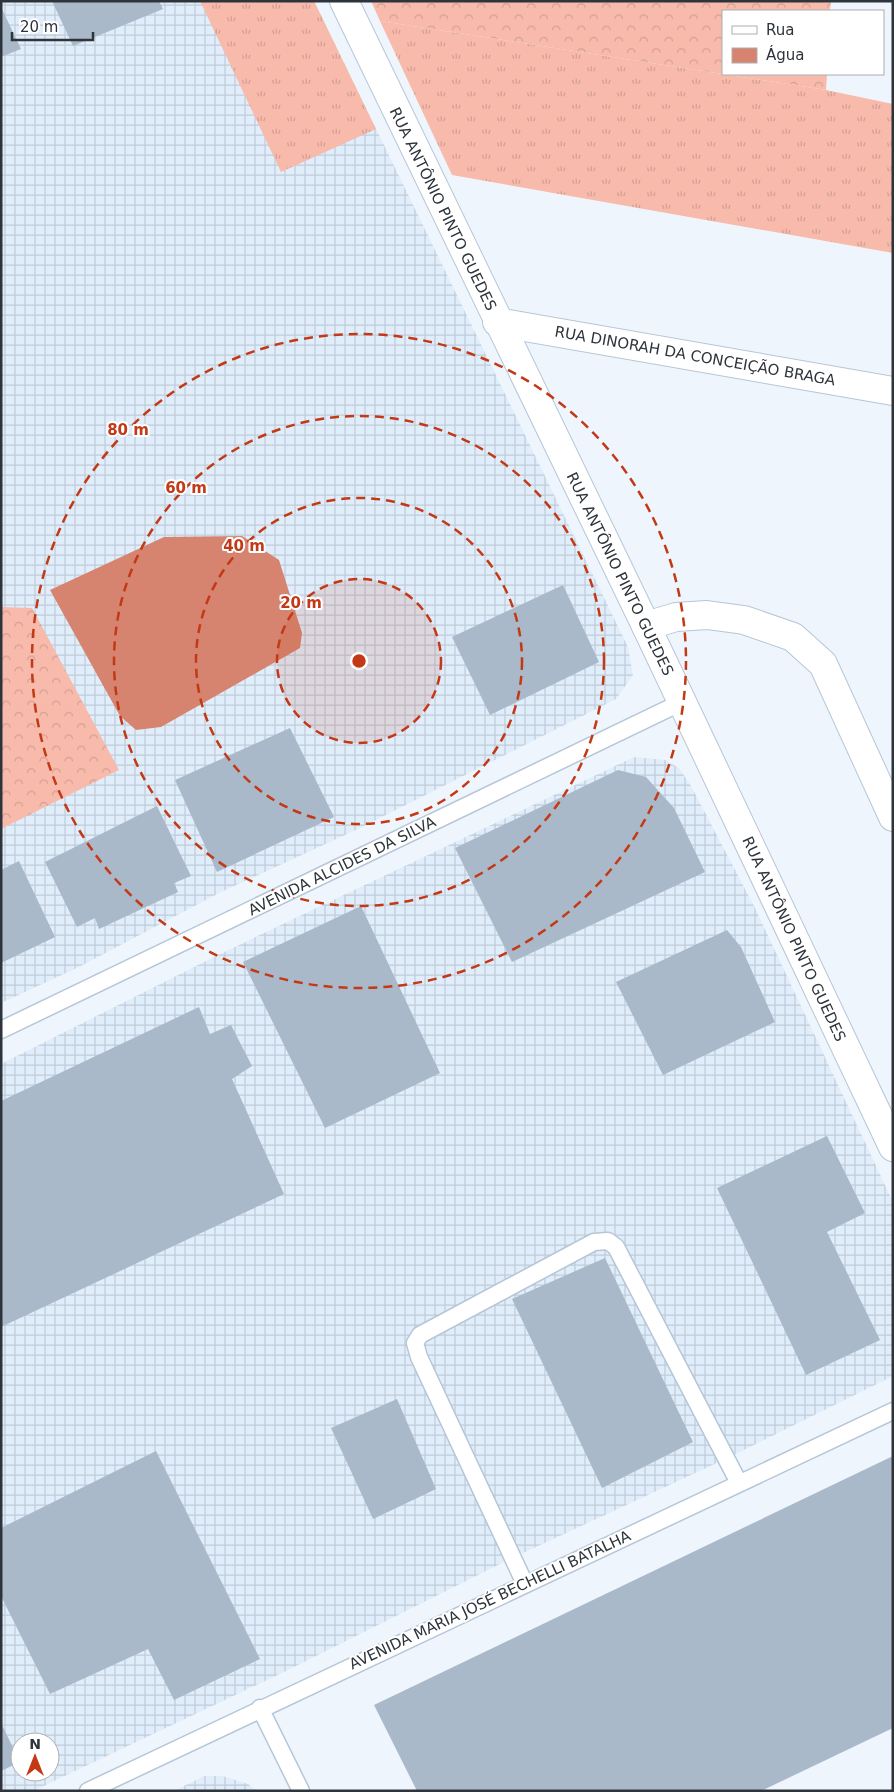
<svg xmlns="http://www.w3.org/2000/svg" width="894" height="1792" viewBox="0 0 894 1792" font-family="'DejaVu Sans',sans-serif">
<defs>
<pattern id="industrial-grid" width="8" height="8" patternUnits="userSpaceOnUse" patternTransform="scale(1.25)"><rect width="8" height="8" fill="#e0edfb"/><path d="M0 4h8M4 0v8" fill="none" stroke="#c0ccd8"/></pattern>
<pattern id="grass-tufts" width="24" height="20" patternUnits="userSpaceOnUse" patternTransform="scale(1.25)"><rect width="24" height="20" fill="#f7baab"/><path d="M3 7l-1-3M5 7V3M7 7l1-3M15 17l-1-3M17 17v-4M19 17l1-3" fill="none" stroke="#d4a094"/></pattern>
<pattern id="forest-crowns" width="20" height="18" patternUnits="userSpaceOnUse" patternTransform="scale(1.25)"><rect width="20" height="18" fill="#f7baab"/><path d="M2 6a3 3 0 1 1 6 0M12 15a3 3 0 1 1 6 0" fill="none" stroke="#d4a094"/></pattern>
</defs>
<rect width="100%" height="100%" fill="#eff5fc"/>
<g fill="url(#industrial-grid)" fill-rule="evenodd">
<polygon points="1,1 314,1 628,647 633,675 616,699 358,829 219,893 79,967 1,1003"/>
<path d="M 634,757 L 665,760 L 679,768 L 691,786 L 754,906 L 893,1202 L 893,1376 L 734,1455 L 506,1561 L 286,1671 L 33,1791 L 1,1791 L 1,1064 L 218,955 ZM 20,1742 L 50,1742 L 50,1772 L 20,1772 Z"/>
<polygon points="204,1776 223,1776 248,1784 257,1791 174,1791"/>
</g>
<g fill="url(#grass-tufts)">
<polygon points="200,1 314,1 376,129 281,172"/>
<polygon points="380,21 826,90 893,104 893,253 452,175"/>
</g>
<g fill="url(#forest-crowns)">
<polygon points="371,1 831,1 830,11 723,11 723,74 827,74 826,90 380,21"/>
<polygon points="1,607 32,608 119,770 1,829"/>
</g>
<polygon fill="#d6846f" points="242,536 279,560 302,633 300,648 161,727 136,730 120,716 50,590 164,537"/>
<g fill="#a9b9c9">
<polygon points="52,1 159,1 163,9 73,46"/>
<polygon points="1,7 21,49 1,57"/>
<polygon points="563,585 599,662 490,715 452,637"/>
<polygon points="290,728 334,817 217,872 175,780"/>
<polygon points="618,770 646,777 674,808 705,872 512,962 455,848"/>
<polygon points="157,806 191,876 174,883 178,892 99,929 95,918 77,927 45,862"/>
<polygon points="19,861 55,937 1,963 1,870"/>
<polygon points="361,906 440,1073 325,1128 243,962"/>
<polygon points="727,930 741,947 775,1022 663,1075 616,982"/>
<polygon points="199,1007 210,1034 231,1025 252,1066 232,1079 284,1194 1,1327 1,1101"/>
<polygon points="827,1136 865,1213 827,1232 880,1340 806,1375 717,1188"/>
<polygon points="605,1258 693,1442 602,1488 512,1299"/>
<polygon points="397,1399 436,1489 373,1519 331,1428"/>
<polygon points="156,1451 260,1659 174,1700 148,1649 50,1694 1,1596 1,1528"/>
<polygon points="893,1456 893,1728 761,1791 417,1791 374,1705"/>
<polygon points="1,1723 20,1762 1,1771"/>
</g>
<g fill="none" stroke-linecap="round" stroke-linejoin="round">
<g stroke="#b6c6d7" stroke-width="19">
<g id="service">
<polyline points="1,1030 682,702"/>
<polyline points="525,1584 419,1357 415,1343 420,1335 594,1242 608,1241 616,1247 739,1483"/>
<polyline points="260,1708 301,1791"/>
<polyline points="88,1791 893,1411"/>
</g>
</g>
<g stroke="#b6c6d7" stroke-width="30">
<g id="minor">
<polyline points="344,1 646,626 893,1147"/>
<polyline points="497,322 893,391"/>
<polyline points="646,626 676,617 707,615 744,620 793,637 823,664 893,817"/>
</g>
</g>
<use href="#service" stroke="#fff" stroke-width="16"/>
<use href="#minor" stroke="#fff" stroke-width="28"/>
</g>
<circle cx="359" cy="661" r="82" fill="#c33916" fill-opacity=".12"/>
<g fill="none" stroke="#c33916" stroke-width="2.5" stroke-dasharray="9 6">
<circle cx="359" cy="661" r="82"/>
<circle cx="359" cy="661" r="163"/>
<circle cx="359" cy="661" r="245"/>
<circle cx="359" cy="661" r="327"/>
</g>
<g text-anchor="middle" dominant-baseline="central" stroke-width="4" stroke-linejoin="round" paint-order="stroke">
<g font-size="15" fill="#2e343b" stroke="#fff">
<text transform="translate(443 209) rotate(64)">RUA ANTÔNIO PINTO GUEDES</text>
<text transform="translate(695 356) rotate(10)">RUA DINORAH DA CONCEIÇÃO BRAGA</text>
<text transform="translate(620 574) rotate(64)">RUA ANTÔNIO PINTO GUEDES</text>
<text transform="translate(342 866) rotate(-26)">AVENIDA ALCIDES DA SILVA</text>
<text transform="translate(794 939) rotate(65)">RUA ANTÔNIO PINTO GUEDES</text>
<text transform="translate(490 1600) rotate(-25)">AVENIDA MARIA JOSÉ BECHELLI BATALHA</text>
</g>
</g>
<circle cx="359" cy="661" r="8" fill="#c33916" stroke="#fff" stroke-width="2.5"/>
<g font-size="15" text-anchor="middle" font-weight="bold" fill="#c33916" stroke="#fff" stroke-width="4" stroke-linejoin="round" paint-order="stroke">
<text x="128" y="435">80 m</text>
<text x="186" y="493">60 m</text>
<text x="244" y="551">40 m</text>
<text x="301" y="608">20 m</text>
</g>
<rect width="894" height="1792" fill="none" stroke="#2e343b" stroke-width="5"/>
<rect x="722" y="10" width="162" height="65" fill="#ffffff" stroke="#abaeb1"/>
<rect x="732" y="26" width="25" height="8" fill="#ffffff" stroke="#abaeb1"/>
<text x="766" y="35" font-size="15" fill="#2e343b">Rua</text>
<rect x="732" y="48" width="25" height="15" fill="#d6846f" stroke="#abaeb1"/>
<text x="766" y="60" font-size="15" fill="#2e343b">Água</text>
<g transform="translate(35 1757)"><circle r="24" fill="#ffffff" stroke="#abaeb1"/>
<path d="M0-4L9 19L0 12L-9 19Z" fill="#c33916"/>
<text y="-8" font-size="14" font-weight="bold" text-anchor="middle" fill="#2e343b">N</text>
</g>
<path d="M12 32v8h81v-8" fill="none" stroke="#2e343b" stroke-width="2.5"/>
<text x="20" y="32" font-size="15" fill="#2e343b" stroke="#ffffff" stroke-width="4" paint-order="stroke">20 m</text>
</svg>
